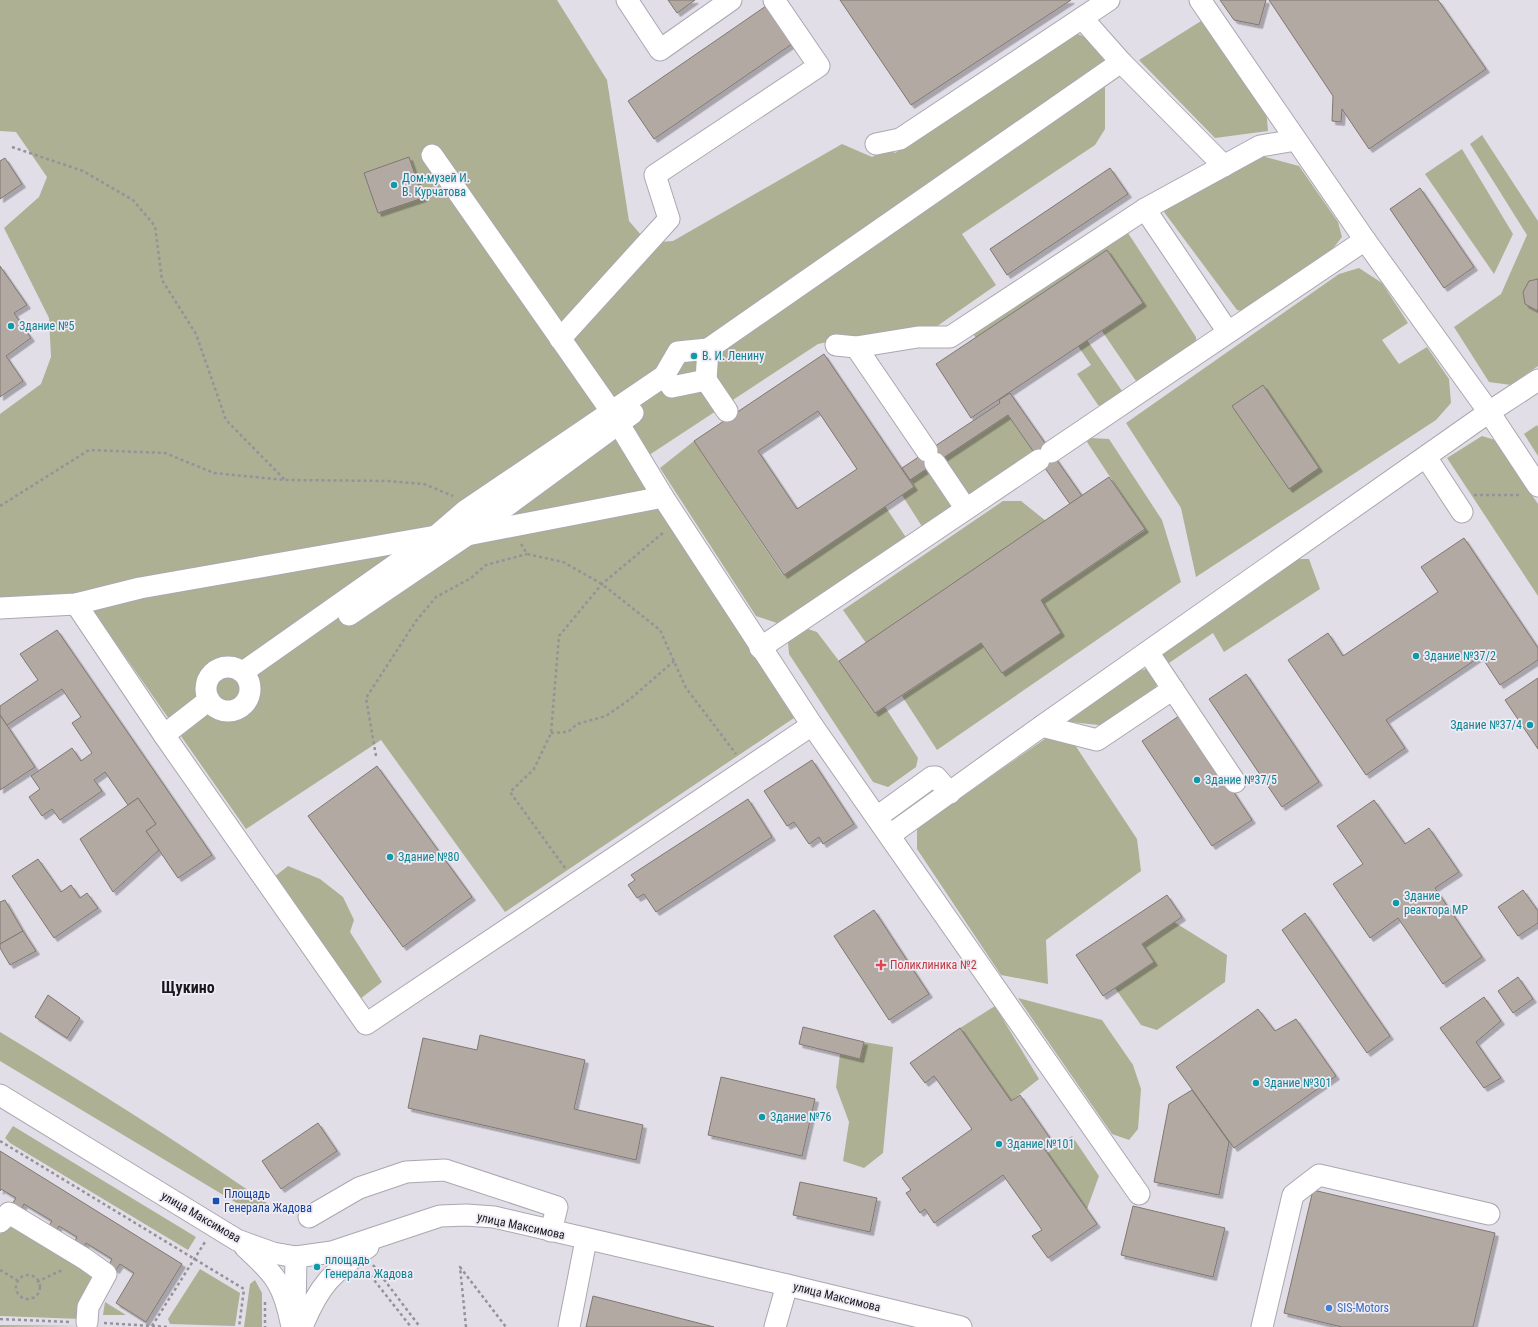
<svg xmlns="http://www.w3.org/2000/svg" width="1538" height="1327" viewBox="0 0 1538 1327" font-family="'Roboto Condensed',sans-serif">
<defs>
<filter id="shadow"><feDropShadow dx="3.5" dy="3.5" stdDeviation="0" flood-color="#0004"/></filter>
</defs>
<rect width="100%" height="100%" fill="#e2dee8"/>
<g fill="#adb093">
<polygon points="0,0 557,0 607,80 629,221 648,243 673,241 842,144 872,157 888,148 895,153 1075,33 1090,39 1105,62 1105,129 1095,145 962,234 996,285 933,329 850,337 818,344 634,465 794,718 505,912 381,740 246,829 85,599 52,594 0,600 0,414 41,384 51,357 49,318 4,228 39,197 47,177 16,132 0,131"/>
<polygon points="1201,21 1266,109 1268,131 1215,138 1139,60"/>
<polygon points="1482,135 1538,221 1538,366 1511,385 1489,382 1454,327 1501,294 1527,235 1470,144"/>
<polygon points="1462,149 1513,234 1494,274 1425,174"/>
<polygon points="1258,155 1299,166 1338,222 1342,237 1330,252 1246,312 1237,310 1164,212 1166,203"/>
<polygon points="1119,232 1128,233 1196,337 1197,348 1143,384 1136,381 1102,331 1143,303 1107,250 976,338 970,330"/>
<polygon points="1359,268 1382,283 1408,323 1382,340 1399,364 1427,347 1449,379 1451,403 1436,420 1196,577 1181,508 1126,423 1339,274"/>
<polygon points="1087,340 1122,391 1117,402 1106,409 1098,405 1077,374 1091,365 1078,346"/>
<polygon points="1008,415 1036,455 978,495 967,493 943,458"/>
<polygon points="1537,425 1538,427 1538,456 1524,434"/>
<polygon points="1482,436 1495,440 1538,504 1538,596 1447,458"/>
<polygon points="1090,438 1109,439 1162,520 1181,582 937,750 902,696 981,643 1002,673 1061,633 1041,600 1145,530 1087,442"/>
<polygon points="694,441 783,575 885,506 907,539 777,623 756,616 660,468"/>
<polygon points="929,467 955,507 923,528 902,495 914,487 910,480"/>
<polygon points="1003,501 1021,501 1046,521 866,643 843,610"/>
<polygon points="1297,559 1309,559 1320,589 1224,652 1213,633 1169,663 1162,654"/>
<polygon points="808,629 817,632 839,661 875,713 885,707 918,758 916,767 888,787 873,782 789,654 788,642"/>
<polygon points="1152,668 1159,679 1152,696 1108,726 1061,721 1135,671"/>
<polygon points="1052,734 1071,739 1137,839 1141,871 1046,940 1048,984 1001,975 917,849 917,828"/>
<polygon points="288,866 320,879 343,897 354,920 350,932 382,982 360,999 274,877"/>
<polygon points="1174,922 1227,955 1225,982 1157,1030 1141,1025 1115,988 1154,962 1142,944"/>
<polygon points="1018,998 1102,1020 1133,1065 1141,1089 1138,1129 1129,1140 1112,1134"/>
<polygon points="995,1006 1039,1079 1011,1101 960,1028"/>
<path d="M 0,1032 C 91,1087 180,1143 267,1203 L 255,1214 L 0,1061 Z"/>
<polygon points="864,1042 893,1047 883,1153 864,1168 843,1161 849,1122 836,1087 840,1054 860,1059"/>
<polygon points="13,1126 196,1237 188,1250 10,1143 5,1138"/>
<polygon points="1072,1136 1099,1176 1087,1209 1047,1153"/>
<polygon points="8,1228 19,1228 95,1275 81,1319 0,1316 0,1234"/>
<polygon points="200,1269 240,1293 235,1326 170,1324 168,1319"/>
<polygon points="255,1280 262,1293 262,1327 244,1327 250,1284"/>
<polygon points="105,1302 126,1315 103,1315"/>
<polygon points="0,1325 81,1326 0,1327"/>
</g>
<g fill="#b3a9a3" stroke="#807771" fill-rule="evenodd" filter="url(#shadow)">
<polygon points="668,0 695,0 677,13"/>
<polygon points="840,0 1071,0 911,105"/>
<polygon points="1220,0 1266,0 1259,25 1234,20"/>
<polygon points="1269,0 1438,0 1486,69 1369,149 1342,109 1341,122 1332,121 1333,96"/>
<polygon points="766,6 792,44 654,139 628,101"/>
<polygon points="409,157 423,198 378,213 364,173"/>
<polygon points="5,158 22,184 0,199 0,161"/>
<polygon points="1110,168 1128,194 1007,275 990,249"/>
<polygon points="1420,188 1474,267 1444,288 1390,209"/>
<polygon points="1107,250 1143,303 971,418 936,364"/>
<polygon points="0,266 27,305 14,313 31,338 6,356 23,381 0,397"/>
<polygon points="1538,279 1538,310 1536,310 1525,304 1523,292 1529,281"/>
<path d="M 824,354 L 914,487 L 784,575 L 694,441 ZM 818,411 L 857,469 L 797,509 L 758,451 Z"/>
<polygon points="1263,385 1319,468 1289,489 1232,406"/>
<polygon points="1010,393 1082,496 1070,504 1008,415 910,480 902,468 1000,403 999,400"/>
<polygon points="1109,477 1145,529 1041,600 1061,633 1002,673 981,643 875,713 839,661"/>
<polygon points="1464,538 1538,648 1538,660 1500,685 1481,656 1386,720 1405,748 1366,775 1288,660 1328,633 1343,656 1438,592 1421,567"/>
<polygon points="57,630 212,855 178,878 146,831 156,824 138,798 128,805 105,772 94,780 102,791 60,820 52,809 42,816 29,797 40,789 31,776 72,748 81,761 92,753 72,723 81,717 62,689 7,725 0,715 0,706 38,680 20,654"/>
<polygon points="1246,674 1319,782 1282,807 1209,699"/>
<polygon points="1538,678 1538,749 1505,700"/>
<polygon points="1182,714 1252,820 1212,846 1142,741"/>
<polygon points="0,715 35,767 0,790"/>
<polygon points="812,760 854,824 823,844 819,837 809,844 794,822 787,826 764,791"/>
<polygon points="377,766 472,897 403,947 308,816"/>
<polygon points="138,798 156,824 146,831 159,850 113,892 80,839"/>
<polygon points="748,799 772,837 656,912 644,894 637,898 628,885 635,880 631,875"/>
<polygon points="1374,800 1405,844 1429,828 1459,872 1435,888 1482,957 1443,984 1398,918 1370,938 1333,884 1363,864 1337,826"/>
<polygon points="38,859 61,892 71,885 80,898 87,893 98,908 54,938 12,876"/>
<polygon points="1523,890 1538,911 1538,923 1518,936 1498,907"/>
<polygon points="1167,895 1182,917 1142,944 1154,962 1103,996 1076,955"/>
<polygon points="5,900 23,931 0,944 0,902"/>
<polygon points="874,910 929,994 889,1020 834,936"/>
<polygon points="1305,913 1390,1036 1367,1053 1282,930"/>
<polygon points="23,931 36,951 10,965 0,948 0,944"/>
<polygon points="1518,977 1533,999 1513,1013 1498,991"/>
<polygon points="48,995 80,1018 67,1038 35,1017"/>
<polygon points="1484,997 1501,1021 1476,1042 1501,1078 1484,1088 1440,1028"/>
<polygon points="1258,1009 1275,1031 1296,1019 1336,1076 1234,1148 1176,1067"/>
<polygon points="803,1027 864,1042 860,1059 799,1044"/>
<polygon points="960,1028 1011,1101 1020,1095 1052,1141 1043,1147 1097,1224 1048,1258 1032,1236 1042,1230 1003,1175 934,1223 925,1209 920,1213 906,1193 911,1190 902,1178 972,1129 934,1076 925,1083 910,1063"/>
<polygon points="480,1035 585,1060 574,1109 643,1125 636,1160 408,1108 423,1038 477,1050"/>
<polygon points="721,1077 815,1099 802,1156 708,1135"/>
<polygon points="1192,1090 1229,1142 1219,1195 1154,1182 1169,1104"/>
<polygon points="318,1123 337,1151 281,1189 262,1161"/>
<polygon points="0,1151 182,1264 146,1322 116,1303 134,1273 120,1264 116,1270 109,1265 112,1259 86,1243 83,1248 74,1243 77,1237 59,1226 56,1231 48,1227 52,1221 24,1204 21,1210 12,1204 16,1198 1,1189 0,1191"/>
<polygon points="800,1182 877,1198 870,1232 793,1215"/>
<polygon points="1313,1190 1495,1233 1473,1327 1342,1327 1284,1313"/>
<polygon points="1133,1206 1225,1228 1213,1277 1121,1255"/>
<polygon points="593,1296 714,1327 586,1327"/>
</g>
<g fill="none" stroke-linecap="round" stroke-linejoin="round">
<g stroke="#aba7b0" stroke-width="23">
<g id="minor">
<polyline points="627,0 660,50 731,0"/>
<polyline points="1200,0 1365,240 1489,412 1538,486"/>
<polyline points="1082,18 1121,62 1224,166"/>
<polyline points="876,144 900,139 1109,0"/>
<polyline points="432,155 611,411 663,497"/>
<polyline points="1145,209 1228,332"/>
<polyline points="560,339 669,219 655,175 819,66 774,0"/>
<polyline points="836,345 856,347 918,337 950,337 1145,209 1260,146 1296,140"/>
<polyline points="856,347 927,451"/>
<polyline points="708,349 1121,62"/>
<polyline points="706,380 727,411"/>
<polyline points="1051,452 1365,240"/>
<polyline points="1426,457 1462,512"/>
<polyline points="935,463 966,509"/>
<polyline points="76,604 164,735 366,1024 812,725"/>
<polyline points="0,608 76,604 140,588 436,536 467,535 663,497 812,725 1139,1194"/>
<polyline points="349,615 467,535 633,413"/>
<polyline points="760,648 1039,460"/>
<polyline points="1148,652 1235,782"/>
<circle cx="228" cy="689" r="22"/>
<polyline points="243,672 436,536 465,511 664,376 678,352 708,349 706,380 672,387 664,376"/>
<polyline points="1042,726 1097,740 1173,689"/>
<polyline points="164,735 209,700"/>
<polyline points="877,817 932,777 936,777 950,793"/>
<polyline points="890,835 1042,726 1489,412 1538,380"/>
<polyline points="0,1095 237,1240 273,1253 296,1257 332,1252 440,1216 466,1215 494,1217 787,1285 961,1327"/>
<polyline points="309,1217 359,1188 406,1172 445,1170 557,1207 551,1231"/>
<polyline points="0,1222 9,1213 85,1259 106,1274 88,1307 87,1322"/>
<path d="M 245,1247 C 276,1275 284,1285 292,1327"/>
<polyline points="295,1312 296,1257"/>
<path d="M 302,1327 C 319,1285 332,1273 368,1247"/>
<polyline points="569,1327 586,1240"/>
<polyline points="775,1327 787,1285"/>
<polyline points="1262,1327 1293,1195 1319,1175 1489,1214"/>
</g>
</g>
<g stroke="#96929a" stroke-width="2.5" stroke-dasharray="3 3" stroke-linecap="butt">
<polyline points="12,147 83,171 133,200 155,226 162,280 196,334 226,420 285,480"/>
<polyline points="1474,495 1521,495"/>
<polyline points="0,506 89,450 165,453 214,473 285,480 388,481 424,484 453,496"/>
<polyline points="521,544 527,554 563,562 602,584 660,630 686,688 736,754"/>
<polyline points="551,733 568,732 577,724 606,716 629,700 674,661"/>
<polyline points="376,756 366,698 416,621 436,597 471,578 486,565 527,554"/>
<polyline points="565,868 510,792 534,769 551,733 559,636 602,584 664,532"/>
<polyline points="0,1141 244,1289 239,1327"/>
<polyline points="373,1265 420,1327"/>
<polyline points="0,1270 17,1280"/>
<polyline points="367,1271 411,1327"/>
<circle cx="28" cy="1287" r="12"/>
<polyline points="37,1282 64,1269"/>
<polyline points="265,1302 265,1327"/>
<polyline points="0,1319 69,1322"/>
<polyline points="104,1323 168,1327"/>
<polyline points="152,1326 205,1242"/>
<polyline points="466,1327 460,1267 506,1327"/>
</g>
<use href="#minor" stroke="#fff" stroke-width="21"/>
</g>
<g fill="#0f9aa8" stroke="#efebf5" stroke-width="1.5">
<circle cx="394" cy="185" r="4"/>
<circle cx="11" cy="326" r="4"/>
<circle cx="694" cy="356" r="4"/>
<circle cx="1416" cy="656" r="4"/>
<circle cx="1530" cy="725" r="4"/>
<circle cx="1197" cy="780" r="4"/>
<circle cx="390" cy="857" r="4"/>
<circle cx="1396" cy="903" r="4"/>
<circle cx="1256" cy="1083" r="4"/>
<circle cx="762" cy="1117" r="4"/>
<circle cx="999" cy="1144" r="4"/>
<circle cx="317" cy="1267" r="4"/>
</g>
<path fill="#e0444e" stroke="#efebf5" stroke-width="1.5" d="M879 959h4v4h4v4h-4v4h-4v-4h-4v-4h4z"/>
<rect fill="#1a4fb4" stroke="#efebf5" stroke-width="1.5" x="212" y="1197" width="8" height="8" rx="2"/>
<circle fill="#3f7fe0" stroke="#efebf5" stroke-width="1.5" cx="1329" cy="1308" r="4"/>
<g text-anchor="middle" dominant-baseline="central" stroke-width="3.5" stroke-linejoin="round" paint-order="stroke">
<g font-size="12" fill="#0d838f" stroke="#efebf5" text-anchor="start">
<text x="402" y="178">Дом-музей И.<tspan x="402" dy="14">В. Курчатова</tspan></text>
<text x="19" y="326">Здание №5</text>
<text x="702" y="356">В. И. Ленину</text>
<text x="1424" y="656">Здание №37/2</text>
<text x="1522" y="725" text-anchor="end">Здание №37/4</text>
<text x="1205" y="780">Здание №37/5</text>
<text x="398" y="857">Здание №80</text>
<text x="1404" y="896">Здание<tspan x="1404" dy="14">реактора МР</tspan></text>
<text x="1264" y="1083">Здание №301</text>
<text x="770" y="1117">Здание №76</text>
<text x="1007" y="1144">Здание №101</text>
<text x="325" y="1260">площадь<tspan x="325" dy="14">Генерала Жадова</tspan></text>
</g>
<g font-size="12" fill="#be3a42" stroke="#efebf5" text-anchor="start">
<text x="890" y="965">Поликлиника №2</text>
</g>
<g font-size="12" fill="#164399" stroke="#efebf5" text-anchor="start">
<text x="224" y="1194">Площадь<tspan x="224" dy="14">Генерала Жадова</tspan></text>
</g>
<g font-size="12" fill="#1a181c" stroke="#efebf5">
<text transform="translate(201 1217) rotate(30)">улица Максимова</text>
<text transform="translate(521 1226) rotate(12)">улица Максимова</text>
<text transform="translate(837 1297) rotate(14)">улица Максимова</text>
</g>
<g font-size="12" fill="#366cbe" stroke="#efebf5" text-anchor="start">
<text x="1337" y="1308">SIS-Motors</text>
</g>
<g font-size="16" font-weight="bold" fill="#1a181c" stroke="#efebf5">
<text x="188" y="987">Щукино</text>
</g>
</g>
</svg>
